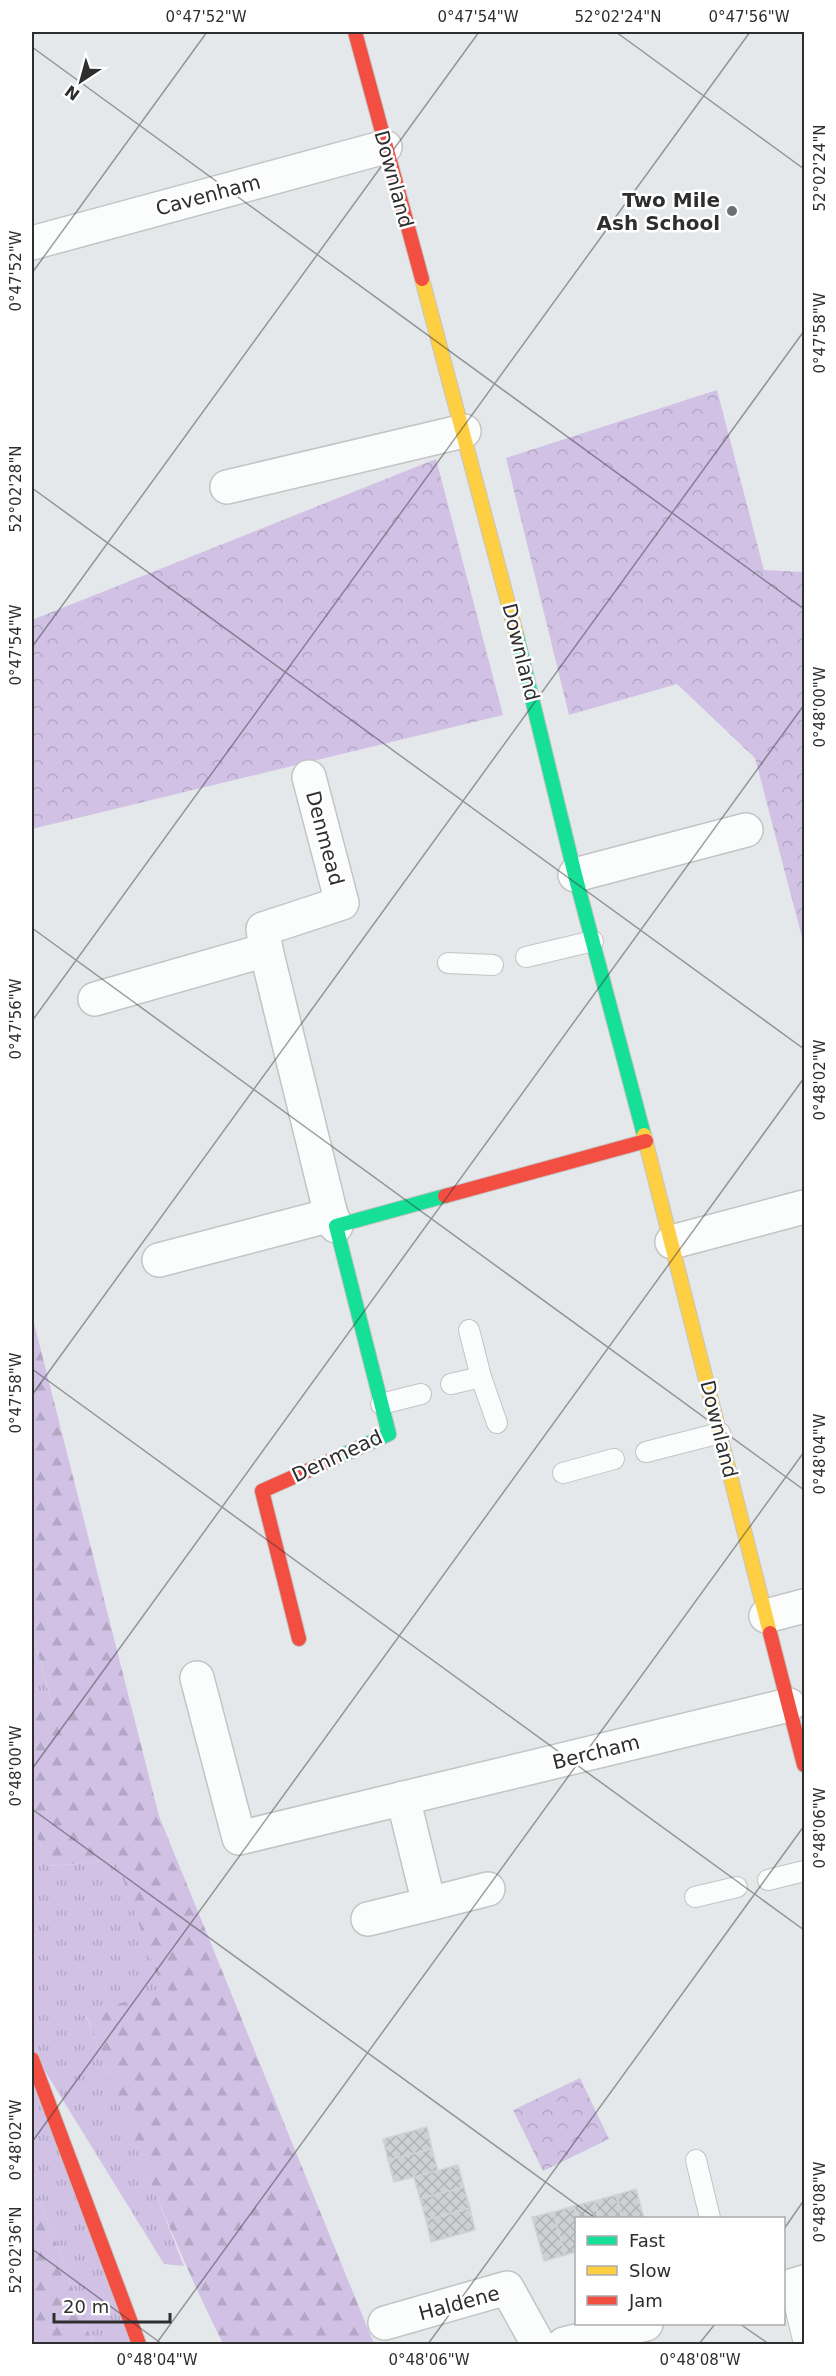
<svg xmlns="http://www.w3.org/2000/svg" width="836" height="2376" viewBox="0 0 836 2376" font-family="'DejaVu Sans',sans-serif">
<defs>
<pattern id="grass-tufts" width="24" height="20" patternUnits="userSpaceOnUse" patternTransform="scale(1.5)"><rect width="24" height="20" fill="#d1c2e5"/><path d="M3 7l-1-3M5 7V3M7 7l1-3M15 17l-1-3M17 17v-4M19 17l1-3" fill="none" stroke="#b4a7c5"/></pattern>
<pattern id="forest-firs" width="22" height="20" patternUnits="userSpaceOnUse" patternTransform="scale(1.5)"><rect width="22" height="20" fill="#d1c2e5"/><path d="M5 1l3.5 6h-7zM16 11l3.5 6h-7z" fill="#b4a7c5"/></pattern>
<pattern id="park-crowns" width="20" height="18" patternUnits="userSpaceOnUse" patternTransform="scale(1.5)"><rect width="20" height="18" fill="#d1c2e5"/><path d="M2 6a3 3 0 1 1 6 0M12 15a3 3 0 1 1 6 0" fill="none" stroke="#b4a7c5"/></pattern>
<pattern id="building-cross-hatch" width="8" height="8" patternUnits="userSpaceOnUse" patternTransform="scale(1.5)"><rect width="8" height="8" fill="#ced0d3"/><path d="M0 0l8 8M0 8l8-8" fill="none" stroke="#b1b3b5"/></pattern>
</defs>
<rect width="100%" height="100%" fill="#e5e8eb"/>
<g fill="url(#grass-tufts)">
<polygon points="32,1631 52,1704 32,1710"/>
<polygon points="32,1824 48,1866 116,1860 163,1989 86,2016 184,2266 164,2264 32,2050"/>
<polygon points="32,2059 139,2344 93,2344 41,2202 32,2193"/>
</g>
<g fill="url(#forest-firs)">
<path d="M 32,1315 L 159,1816 L 374,2344 L 223,2344 C 170,2238 129,2127 86,2015 L 162,1989 L 116,1860 L 48,1866 L 32,1824 L 32,1710 L 52,1703 L 32,1631 Z"/>
<polygon points="32,2193 41,2202 93,2344 33,2344"/>
</g>
<g fill="url(#park-crowns)">
<polygon points="717,390 764,570 804,572 804,945 755,758 677,684 569,715 506,458"/>
<polygon points="436,459 503,715 32,829 32,620"/>
<polygon points="580,2078 609,2139 543,2171 513,2110"/>
</g>
<g fill="url(#building-cross-hatch)" stroke="#d1d4d6" stroke-width="1.5">
<polygon points="427,2127 432,2149 388,2160 383,2139"/>
<polygon points="432,2149 438,2171 394,2182 388,2160"/>
<polygon points="458,2165 464,2187 420,2199 414,2177"/>
<polygon points="464,2187 470,2208 426,2220 420,2199"/>
<polygon points="636,2189 644,2218 622,2218 616,2195"/>
<polygon points="616,2195 622,2218 599,2218 594,2201"/>
<polygon points="594,2201 599,2218 577,2218 574,2206"/>
<polygon points="574,2206 577,2218 576,2252 565,2255 553,2212"/>
<polygon points="470,2208 475,2230 431,2242 426,2220"/>
<polygon points="553,2212 565,2255 544,2261 532,2217"/>
</g>
<g fill="none" stroke-linecap="round" stroke-linejoin="round">
<g stroke="#c3c4c3" stroke-width="22">
<g id="lane">
<polyline points="526,957 593,941"/>
<polyline points="448,963 493,965"/>
<polyline points="469,1330 481,1377 497,1423"/>
<polyline points="451,1384 481,1377"/>
<polyline points="381,1404 421,1394"/>
<polyline points="646,1452 720,1433"/>
<polyline points="563,1473 614,1459"/>
<polyline points="768,1880 804,1871"/>
<polyline points="695,1897 737,1887"/>
<polyline points="696,2160 710,2218"/>
<polyline points="790,2286 804,2344"/>
</g>
</g>
<g stroke="#c3c4c3" stroke-width="36">
<g id="street">
<polyline points="32,243 385,147"/>
<polyline points="227,487 464,431"/>
<polyline points="575,875 746,830"/>
<polyline points="266,950 263,929 342,903 309,777"/>
<polyline points="95,999 266,950 331,1215"/>
<polyline points="672,1242 804,1207"/>
<polyline points="159,1260 331,1215 336,1226"/>
<polyline points="766,1616 804,1606"/>
<polyline points="197,1678 239,1838 789,1705"/>
<polyline points="403,1798 429,1904 488,1889"/>
<polyline points="368,1919 429,1904"/>
<polyline points="784,2288 804,2282"/>
<polyline points="385,2323 507,2288 538,2344"/>
<polyline points="564,2344 646,2324"/>
</g>
</g>
<g stroke="#c3c4c3" stroke-width="16">
<g id="fast">
<polyline points="516,633 575,875 644,1135"/>
<polyline points="334,1459 389,1434 336,1226 445,1196"/>
</g>
</g>
<g stroke="#c3c4c3" stroke-width="16">
<g id="slow">
<polyline points="422,279 516,633"/>
<polyline points="644,1135 770,1633"/>
</g>
</g>
<g stroke="#c3c4c3" stroke-width="16">
<g id="jam">
<polyline points="355,32 422,279"/>
<polyline points="445,1196 646,1141"/>
<polyline points="770,1633 804,1765"/>
<polyline points="299,1639 262,1491 334,1459"/>
<polyline points="32,2059 139,2344"/>
</g>
</g>
<use href="#lane" stroke="#fbfcfc" stroke-width="20"/>
<use href="#street" stroke="#fbfcfc" stroke-width="33"/>
<use href="#fast" stroke="#16e098" stroke-width="14"/>
<use href="#slow" stroke="#ffcf43" stroke-width="14"/>
<use href="#jam" stroke="#f24e42" stroke-width="14"/>
</g>
<path fill="none" stroke="#2e2e2e" stroke-width="1.5" stroke-opacity="0.45" d="M 616,32 L 804,169M 32,47 L 804,609M 32,273 L 207,32M 32,488 L 804,1049M 32,647 L 479,32M 32,928 L 804,1490M 32,1021 L 750,32M 32,1369 L 804,1930M 32,1395 L 804,331M 32,1769 L 804,705M 32,1809 L 595,2218M 32,2142 L 804,1078M 784,2229 L 804,2200M 32,2249 L 162,2344M 740,2324 L 769,2344M 156,2344 L 804,1452M 428,2344 L 804,1826M 699,2344 L 715,2324"/>
<circle fill="#6e6f70" stroke="#fff" stroke-width="2" cx="732" cy="211" r="6"/>
<g text-anchor="middle" dominant-baseline="central" stroke-width="5" stroke-linejoin="round" paint-order="stroke">
<g font-size="20" fill="#2e2e2e" stroke="#fff">
<text transform="translate(394 179) rotate(75)">Downland</text>
<text transform="translate(208 195) rotate(-15)">Cavenham</text>
<text transform="translate(521 652) rotate(76)">Downland</text>
<text transform="translate(325 838) rotate(75)">Denmead</text>
<text transform="translate(719 1429) rotate(76)">Downland</text>
<text transform="translate(337 1456) rotate(-25)">Denmead</text>
<text transform="translate(596 1752) rotate(-14)">Bercham</text>
<text transform="translate(459 2303) rotate(-15)">Haldene</text>
</g>
<g font-size="20" font-weight="bold" fill="#2e2e2e" stroke="#fff" text-anchor="end">
<text x="720" y="200">Two Mile<tspan x="720" dy="23">Ash School</tspan></text>
</g>
</g>
<rect width="836" height="2376" fill="none" stroke="#ffffff" stroke-width="66"/>
<rect x="575" y="2217" width="210" height="108" fill="#ffffff" stroke="#ababab" stroke-width="1.5"/>
<rect x="587" y="2236" width="30" height="9" fill="#16e098" stroke="#ababab" stroke-width="1.5"/>
<text x="629" y="2247" font-size="18" fill="#2e2e2e">Fast</text>
<rect x="587" y="2266" width="30" height="9" fill="#ffcf43" stroke="#ababab" stroke-width="1.5"/>
<text x="629" y="2277" font-size="18" fill="#2e2e2e">Slow</text>
<rect x="587" y="2296" width="30" height="9" fill="#f24e42" stroke="#ababab" stroke-width="1.5"/>
<text x="629" y="2307" font-size="18" fill="#2e2e2e">Jam</text>
<g transform="translate(81 81) rotate(216)" stroke="#ffffff" stroke-width="4.5" paint-order="stroke">
<path d="M0-4.5L10 22L0 15L-10 22Z" fill="#2e2e2e"/>
<text y="-9" font-size="16" font-weight="bold" text-anchor="middle" fill="#2e2e2e">N</text>
</g>
<path d="M54 2313v9h116v-9" fill="none" stroke="#2e2e2e" stroke-width="3"/>
<text x="63" y="2313" font-size="18" fill="#2e2e2e" stroke="#ffffff" stroke-width="4.5" paint-order="stroke">20 m</text>
<rect x="33" y="33" width="770" height="2310" fill="none" stroke="#2e2e2e" stroke-width="2"/>
<g font-size="15" text-anchor="middle" fill="#2e2e2e">
<text x="206" y="22">0°47'52"W</text>
<text x="478" y="22">0°47'54"W</text>
<text x="618" y="22">52°02'24"N</text>
<text x="749" y="22">0°47'56"W</text>
<text transform="translate(820 168) rotate(-90)" y="5">52°02'24"N</text>
<text transform="translate(16 271) rotate(-90)" y="5">0°47'52"W</text>
<text transform="translate(820 333) rotate(-90)" y="5">0°47'58"W</text>
<text transform="translate(16 489) rotate(-90)" y="5">52°02'28"N</text>
<text transform="translate(16 645) rotate(-90)" y="5">0°47'54"W</text>
<text transform="translate(820 707) rotate(-90)" y="5">0°48'00"W</text>
<text transform="translate(16 1019) rotate(-90)" y="5">0°47'56"W</text>
<text transform="translate(820 1080) rotate(-90)" y="5">0°48'02"W</text>
<text transform="translate(16 1393) rotate(-90)" y="5">0°47'58"W</text>
<text transform="translate(820 1454) rotate(-90)" y="5">0°48'04"W</text>
<text transform="translate(16 1766) rotate(-90)" y="5">0°48'00"W</text>
<text transform="translate(820 1828) rotate(-90)" y="5">0°48'06"W</text>
<text transform="translate(16 2140) rotate(-90)" y="5">0°48'02"W</text>
<text transform="translate(820 2202) rotate(-90)" y="5">0°48'08"W</text>
<text transform="translate(16 2250) rotate(-90)" y="5">52°02'36"N</text>
<text x="157" y="2365">0°48'04"W</text>
<text x="429" y="2365">0°48'06"W</text>
<text x="700" y="2365">0°48'08"W</text>
</g>
</svg>
